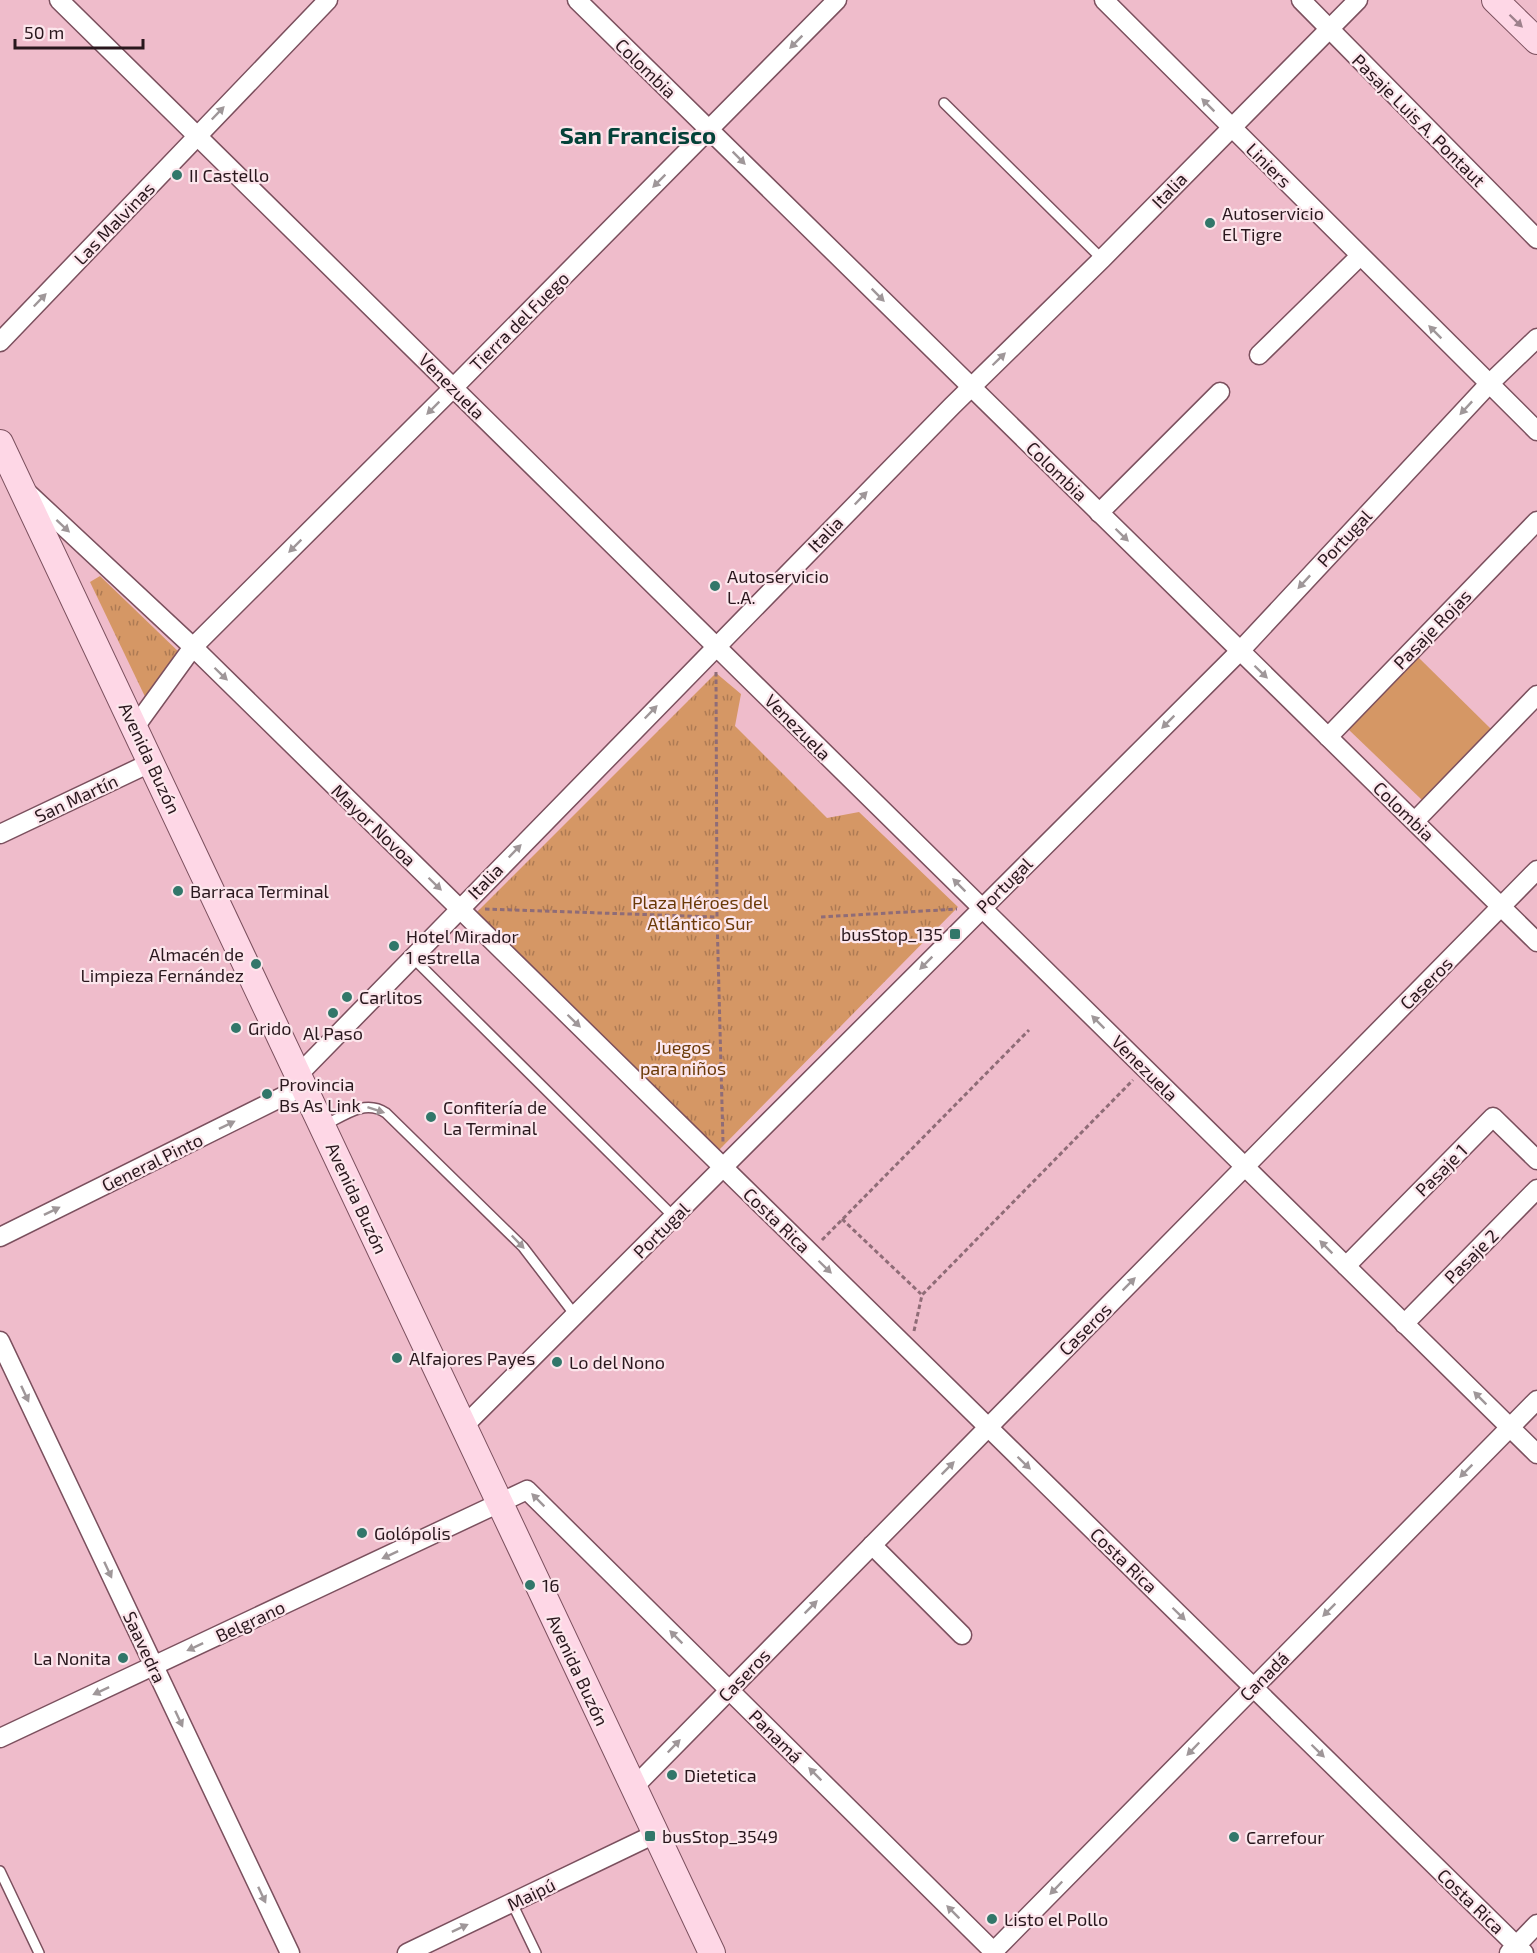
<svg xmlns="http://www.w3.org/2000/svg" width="1537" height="1953" viewBox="0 0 1537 1953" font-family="'Exo 2',sans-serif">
<defs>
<pattern id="park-tufts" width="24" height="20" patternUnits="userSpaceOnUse" patternTransform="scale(1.5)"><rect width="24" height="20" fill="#d59765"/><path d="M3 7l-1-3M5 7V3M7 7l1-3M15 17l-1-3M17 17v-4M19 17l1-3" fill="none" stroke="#ad7a53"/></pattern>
</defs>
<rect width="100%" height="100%" fill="#efbccb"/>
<polygon fill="#d59765" points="1418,657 1491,729 1422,800 1348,729"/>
<g fill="url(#park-tufts)">
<polygon points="100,576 182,655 149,705 90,582"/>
<polygon points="716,673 741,694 735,726 827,818 859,812 958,907 719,1150 477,912"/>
</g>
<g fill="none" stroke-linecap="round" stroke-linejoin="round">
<g stroke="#7b505e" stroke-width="12">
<g id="lane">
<polyline points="944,103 1102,259"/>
<polyline points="412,957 674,1217"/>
<path d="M 325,1125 C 345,1115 365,1099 386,1113 L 523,1247 L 575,1315"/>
<polyline points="0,1871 39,1953"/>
<polyline points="512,1903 536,1953"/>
</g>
</g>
<g stroke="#7b505e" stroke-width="21">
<g id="street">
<polyline points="59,0 1537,1454"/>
<polyline points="577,0 1537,942"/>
<polyline points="1104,0 1537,431"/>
<polyline points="1301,0 1537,239"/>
<polyline points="0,342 328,0"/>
<polyline points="1259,355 1360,256"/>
<polyline points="29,494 193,647 1524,1953"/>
<polyline points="1099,513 1220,392"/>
<polyline points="135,727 193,647 454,387 837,0"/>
<polyline points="1328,737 1537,521"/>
<polyline points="1415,821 1537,695"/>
<polyline points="0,834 152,762"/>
<polyline points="299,1074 952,406 1102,259 1358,0"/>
<polyline points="0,1237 304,1086"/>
<polyline points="1346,1266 1493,1117 1537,1160"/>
<polyline points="1404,1324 1537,1189"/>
<polyline points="0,1341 290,1953"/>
<polyline points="464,1426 1240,651 1488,385 1537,338"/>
<polyline points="872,1545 962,1635"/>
<polyline points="0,1738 527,1490 995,1953"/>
<polyline points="633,1788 1537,870"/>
<polyline points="407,1953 655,1834"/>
<polyline points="992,1953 1537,1400"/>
<polyline points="1509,1953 1537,1924"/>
</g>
</g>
<g stroke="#7b505e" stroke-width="28">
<g id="secondary">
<polyline points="1495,0 1537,41"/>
<polyline points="0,443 712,1953"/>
</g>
</g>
<g stroke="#8f6c77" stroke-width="3" stroke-dasharray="4.5 3" stroke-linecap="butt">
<polyline points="716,672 717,917 723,1142"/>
<polyline points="485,909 717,917"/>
<polyline points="821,917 957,909"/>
<polyline points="842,1219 921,1294"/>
<polyline points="822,1240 1029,1030"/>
<polyline points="914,1331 922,1295 1133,1080"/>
</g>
<use href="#lane" stroke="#fff" stroke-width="9"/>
<use href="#street" stroke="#fff" stroke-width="18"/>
<use href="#secondary" stroke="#fed7e6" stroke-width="26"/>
</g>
<defs><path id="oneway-solid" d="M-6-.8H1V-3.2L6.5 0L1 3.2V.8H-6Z" transform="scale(1.5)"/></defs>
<use fill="#9e818c" href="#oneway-solid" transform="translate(1516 21) rotate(44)"/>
<g fill="#9f9799">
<use href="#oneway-solid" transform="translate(796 42) rotate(135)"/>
<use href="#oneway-solid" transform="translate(1208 105) rotate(-135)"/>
<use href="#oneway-solid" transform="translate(218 113) rotate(-46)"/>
<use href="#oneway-solid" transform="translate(739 158) rotate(45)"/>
<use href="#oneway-solid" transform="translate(659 181) rotate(135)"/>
<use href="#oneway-solid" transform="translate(878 295) rotate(45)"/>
<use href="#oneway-solid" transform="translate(40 300) rotate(-46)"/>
<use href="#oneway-solid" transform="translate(1435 332) rotate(-135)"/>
<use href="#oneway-solid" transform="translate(999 359) rotate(-44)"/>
<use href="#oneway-solid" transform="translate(433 408) rotate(135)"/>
<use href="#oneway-solid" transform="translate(1466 408) rotate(133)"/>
<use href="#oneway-solid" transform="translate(861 498) rotate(-46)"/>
<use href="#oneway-solid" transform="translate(63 526) rotate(43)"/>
<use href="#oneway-solid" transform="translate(1122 535) rotate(44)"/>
<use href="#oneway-solid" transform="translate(295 546) rotate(135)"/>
<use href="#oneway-solid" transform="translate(1304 582) rotate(133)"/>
<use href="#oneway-solid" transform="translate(1261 672) rotate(44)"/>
<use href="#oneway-solid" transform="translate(221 674) rotate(44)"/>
<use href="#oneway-solid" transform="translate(651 712) rotate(-46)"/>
<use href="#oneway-solid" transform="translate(1168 722) rotate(135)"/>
<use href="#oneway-solid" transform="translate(515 851) rotate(-46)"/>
<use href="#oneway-solid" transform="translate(435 884) rotate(44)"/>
<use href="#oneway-solid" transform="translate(959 885) rotate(-135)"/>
<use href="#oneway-solid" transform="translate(926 963) rotate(135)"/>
<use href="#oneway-solid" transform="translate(574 1021) rotate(44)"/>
<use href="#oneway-solid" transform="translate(1098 1022) rotate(-135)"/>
<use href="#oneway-solid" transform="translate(376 1110) rotate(18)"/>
<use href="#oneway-solid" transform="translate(227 1125) rotate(-26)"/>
<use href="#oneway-solid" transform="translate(52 1211) rotate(-26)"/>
<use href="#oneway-solid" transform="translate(518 1242) rotate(46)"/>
<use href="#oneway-solid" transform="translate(1326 1247) rotate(-135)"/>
<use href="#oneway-solid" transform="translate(825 1267) rotate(44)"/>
<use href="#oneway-solid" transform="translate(1129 1284) rotate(-45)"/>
<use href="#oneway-solid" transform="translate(25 1394) rotate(65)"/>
<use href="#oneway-solid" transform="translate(1480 1398) rotate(-135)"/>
<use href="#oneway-solid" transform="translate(1024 1463) rotate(44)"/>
<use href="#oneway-solid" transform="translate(948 1468) rotate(-45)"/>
<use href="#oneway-solid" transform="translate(1466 1471) rotate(135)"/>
<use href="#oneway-solid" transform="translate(538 1500) rotate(-135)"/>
<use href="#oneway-solid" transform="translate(390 1555) rotate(155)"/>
<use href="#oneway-solid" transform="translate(108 1570) rotate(65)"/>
<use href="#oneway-solid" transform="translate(811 1607) rotate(-45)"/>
<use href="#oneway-solid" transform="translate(1329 1610) rotate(135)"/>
<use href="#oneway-solid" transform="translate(1179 1614) rotate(44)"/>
<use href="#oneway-solid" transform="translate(676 1637) rotate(-135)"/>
<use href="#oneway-solid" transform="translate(195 1647) rotate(155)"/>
<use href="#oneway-solid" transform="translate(101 1691) rotate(155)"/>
<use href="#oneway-solid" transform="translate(179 1719) rotate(65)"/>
<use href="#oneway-solid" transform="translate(674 1746) rotate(-46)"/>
<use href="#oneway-solid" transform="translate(1193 1749) rotate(134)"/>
<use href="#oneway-solid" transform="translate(1318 1751) rotate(44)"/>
<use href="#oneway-solid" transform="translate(815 1774) rotate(-135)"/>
<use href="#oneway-solid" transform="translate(1056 1888) rotate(134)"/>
<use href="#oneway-solid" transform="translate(262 1895) rotate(65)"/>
<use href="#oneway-solid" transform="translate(953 1912) rotate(-135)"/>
<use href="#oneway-solid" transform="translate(460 1928) rotate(-25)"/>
</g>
<g fill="#32776a" stroke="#fce6ec" stroke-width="2">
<circle cx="177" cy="175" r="6"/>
<circle cx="1210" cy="223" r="6"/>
<circle cx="715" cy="586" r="6"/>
<circle cx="178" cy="891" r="6"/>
<rect x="949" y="928" width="12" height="12" rx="3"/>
<circle cx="394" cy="946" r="6"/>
<circle cx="256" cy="964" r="6"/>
<circle cx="347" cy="997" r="6"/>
<circle cx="333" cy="1013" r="6"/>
<circle cx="236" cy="1028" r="6"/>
<circle cx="267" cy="1094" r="6"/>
<circle cx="431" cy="1117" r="6"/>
<circle cx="397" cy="1358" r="6"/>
<circle cx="557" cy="1362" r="6"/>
<circle cx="362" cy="1533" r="6"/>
<circle cx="530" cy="1585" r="6"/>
<circle cx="123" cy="1658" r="6"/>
<circle cx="672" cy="1775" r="6"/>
<rect x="644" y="1830" width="12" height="12" rx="3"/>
<circle cx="1234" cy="1837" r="6"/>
<circle cx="992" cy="1919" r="6"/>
</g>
<g text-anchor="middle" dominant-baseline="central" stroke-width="4.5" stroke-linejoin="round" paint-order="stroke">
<g font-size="18" fill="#29171d" stroke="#fce6ec">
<text transform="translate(646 68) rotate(44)">Colombia</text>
<text transform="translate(1419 120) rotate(45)">Pasaje Luis A. Pontaut</text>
<text transform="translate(1269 165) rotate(45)">Liniers</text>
<text transform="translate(1169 190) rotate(-46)">Italia</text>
<text transform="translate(114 223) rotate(-46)">Las Malvinas</text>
<text transform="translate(519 321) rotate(-45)">Tierra del Fuego</text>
<text transform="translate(452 386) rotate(45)">Venezuela</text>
<text transform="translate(1057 471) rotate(44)">Colombia</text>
<text transform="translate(825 534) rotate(-46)">Italia</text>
<text transform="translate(1344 538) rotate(-47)">Portugal</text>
<text transform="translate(1432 629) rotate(-46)">Pasaje Rojas</text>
<text transform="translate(798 727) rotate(45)">Venezuela</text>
<text transform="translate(150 758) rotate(65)">Avenida Buzón</text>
<text transform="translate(76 798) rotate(-25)">San Martín</text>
<text transform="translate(1404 811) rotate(44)">Colombia</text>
<text transform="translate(374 825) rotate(44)">Mayor Novoa</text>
<text transform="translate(485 881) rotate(-46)">Italia</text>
<text transform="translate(1004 885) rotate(-45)">Portugal</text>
<text transform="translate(1426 983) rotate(-45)">Caseros</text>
<text transform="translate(1145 1068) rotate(45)">Venezuela</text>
<text transform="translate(152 1162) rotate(-26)">General Pinto</text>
<text transform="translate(1441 1170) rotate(-45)">Pasaje 1</text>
<text transform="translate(357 1198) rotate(65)">Avenida Buzón</text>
<text transform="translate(777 1220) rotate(44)">Costa Rica</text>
<text transform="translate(661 1230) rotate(-45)">Portugal</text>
<text transform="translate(1471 1256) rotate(-45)">Pasaje 2</text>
<text transform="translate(1085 1329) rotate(-45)">Caseros</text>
<text transform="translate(1124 1560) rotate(44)">Costa Rica</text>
<text transform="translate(250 1621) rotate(-25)">Belgrano</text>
<text transform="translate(145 1647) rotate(65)">Saavedra</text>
<text transform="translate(578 1670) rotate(65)">Avenida Buzón</text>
<text transform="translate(744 1675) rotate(-46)">Caseros</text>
<text transform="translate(1264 1676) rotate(-45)">Canadá</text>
<text transform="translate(776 1736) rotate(45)">Panamá</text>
<text transform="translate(531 1894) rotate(-26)">Maipú</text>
<text transform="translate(1471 1901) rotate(44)">Costa Rica</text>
</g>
<g font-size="18" fill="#29171d" stroke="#fce6ec" text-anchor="start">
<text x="189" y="175">II Castello</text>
<text x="1222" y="213">Autoservicio<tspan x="1222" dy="21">El Tigre</tspan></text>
<text x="727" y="576">Autoservicio<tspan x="727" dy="21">L.A.</tspan></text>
<text x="190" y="891">Barraca Terminal</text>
<text x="943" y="934" text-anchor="end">busStop_135</text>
<text x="406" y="936">Hotel Mirador<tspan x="406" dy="21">1 estrella</tspan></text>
<text x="244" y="954" text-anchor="end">Almacén de<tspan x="244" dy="21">Limpieza Fernández</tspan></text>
<text x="359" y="997">Carlitos</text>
<text x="248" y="1028">Grido</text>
<text x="333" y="1033" text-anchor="middle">Al Paso</text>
<text x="279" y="1084">Provincia<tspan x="279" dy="21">Bs As Link</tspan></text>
<text x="443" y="1107">Confitería de<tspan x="443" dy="21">La Terminal</tspan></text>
<text x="409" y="1358">Alfajores Payes</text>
<text x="569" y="1362">Lo del Nono</text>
<text x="374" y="1533">Golópolis</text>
<text x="542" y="1585">16</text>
<text x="111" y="1658" text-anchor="end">La Nonita</text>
<text x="684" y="1775">Dietetica</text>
<text x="662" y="1836">busStop_3549</text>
<text x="1246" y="1837">Carrefour</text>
<text x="1004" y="1919">Listo el Pollo</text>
</g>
<g font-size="18" fill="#6a3907" stroke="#fce6ec">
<text x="700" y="902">Plaza Héroes del<tspan x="700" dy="21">Atlántico Sur</tspan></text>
<text x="683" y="1047">Juegos<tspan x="683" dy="21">para niños</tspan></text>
</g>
<g font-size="24" font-weight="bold" fill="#044239" stroke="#fce6ec">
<text x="638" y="134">San Francisco</text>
</g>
</g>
<path d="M15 39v9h128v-9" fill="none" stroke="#29171d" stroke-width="3"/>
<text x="24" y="39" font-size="18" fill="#29171d" stroke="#fce6ec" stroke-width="4.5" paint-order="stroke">50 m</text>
</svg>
